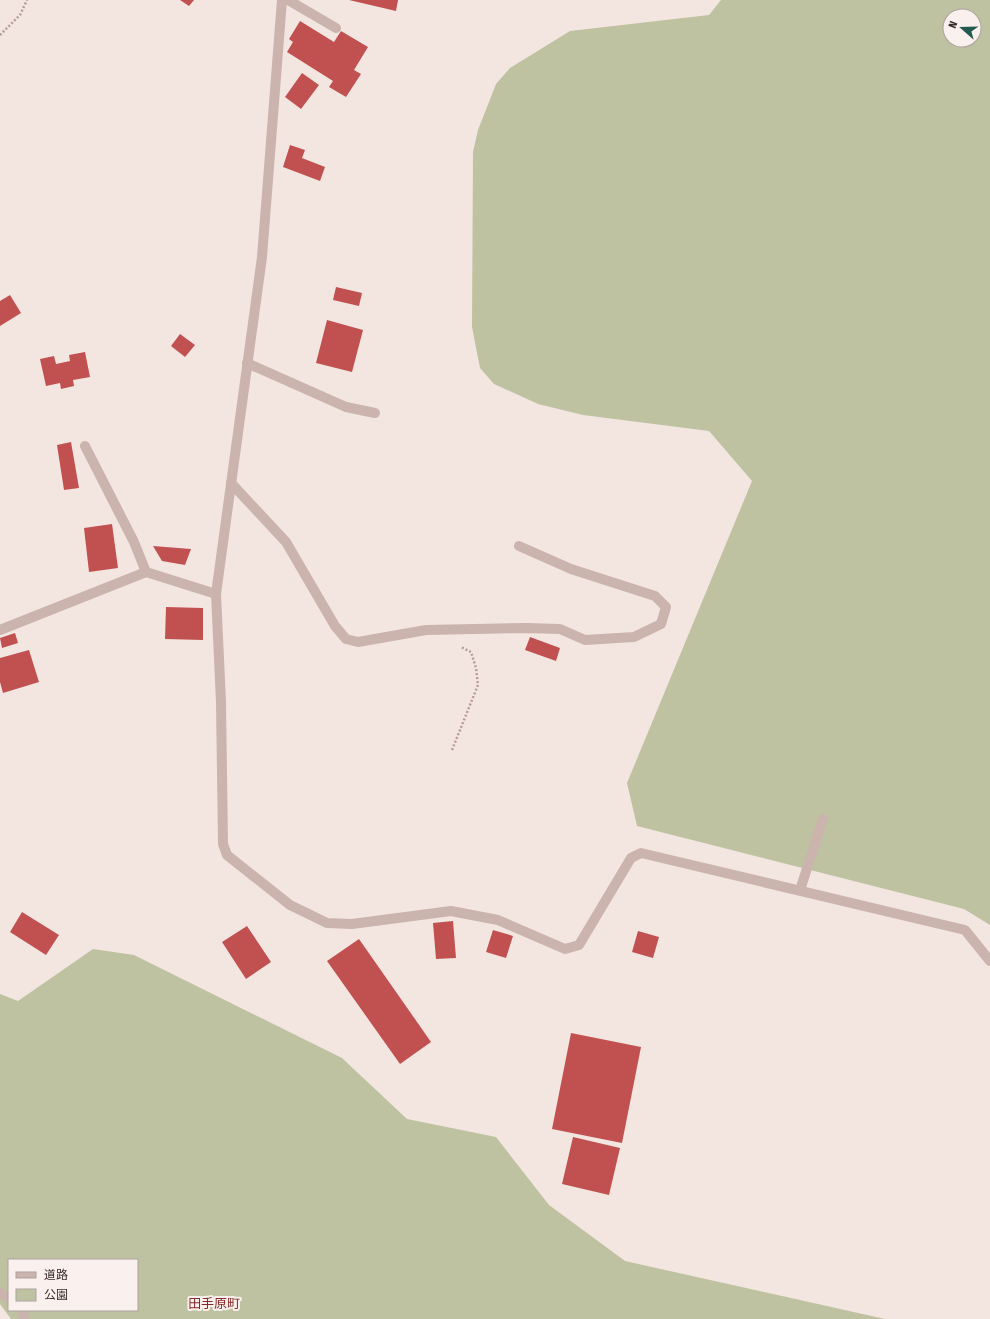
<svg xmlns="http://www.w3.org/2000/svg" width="990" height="1319" viewBox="0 0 990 1319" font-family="'Fira Sans Condensed','Noto Sans JP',sans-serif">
<rect width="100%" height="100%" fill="#f3e6e1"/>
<g fill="#bec2a1" fill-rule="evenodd">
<path d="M 721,0 L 990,0 L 990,925 L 964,909 L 637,826 L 627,783 L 752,481 L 709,431 L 583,415 L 538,404 L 494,384 L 480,368 L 472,327 L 473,152 L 478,130 L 496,84 L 510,68 L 570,31 L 709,15 ZM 950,16 L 974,16 L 974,40 L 950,40 Z"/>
<path d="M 93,949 L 134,955 L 342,1058 L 407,1119 L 496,1137 L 549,1205 L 625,1261 L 885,1319 L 11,1319 L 0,1304 L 0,994 L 18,1001 ZM 9,1260 L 137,1260 L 137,1310 L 9,1310 Z"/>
</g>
<g fill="#c15151">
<polygon points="180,0 194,0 189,6"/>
<polygon points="349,0 398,0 396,11"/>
<polygon points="300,21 334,42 341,31 368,47 354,70 361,74 346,97 329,87 333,81 287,52 293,42 289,39"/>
<polygon points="302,73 319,85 301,109 285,97"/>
<polygon points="290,145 305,150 302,158 325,167 320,181 283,167"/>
<polygon points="336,287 362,293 359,306 333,300"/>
<polygon points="10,295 21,313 0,326 0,301"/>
<polygon points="327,320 363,330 352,372 316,363"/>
<polygon points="180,334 195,345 185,357 171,346"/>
<polygon points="85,352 90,377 73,380 74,386 61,389 60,383 46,386 40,359 54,356 56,364 70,361 69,355"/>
<polygon points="71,442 79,488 64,490 57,445"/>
<polygon points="112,524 118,568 89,572 84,528"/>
<polygon points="153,546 191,549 185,565 162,561"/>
<polygon points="166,607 203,608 203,640 165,639"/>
<polygon points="15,633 18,643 2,648 0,638"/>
<polygon points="530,637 560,648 556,661 525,650"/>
<polygon points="29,650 39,682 3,693 0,682 0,658"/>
<polygon points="22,912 59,935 46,955 10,932"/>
<polygon points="453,921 456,958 436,959 433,923"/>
<polygon points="247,926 271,962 246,979 222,942"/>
<polygon points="493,930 513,936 506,958 486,952"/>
<polygon points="638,931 659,937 653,958 632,952"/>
<polygon points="359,939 431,1042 400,1064 327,961"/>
<polygon points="571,1033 641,1047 622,1143 552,1129"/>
<polygon points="573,1137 620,1148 609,1195 562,1184"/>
</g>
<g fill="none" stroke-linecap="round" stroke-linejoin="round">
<g stroke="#b79d97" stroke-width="2.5" stroke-dasharray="2 2" stroke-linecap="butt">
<polyline points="0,35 20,15 27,0"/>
<polyline points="452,750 478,685 476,668 471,652 461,647"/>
</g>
<g stroke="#cbb4ad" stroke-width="10">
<polyline points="282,0 262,257 216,594 221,702 223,844 227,855 290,905 327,923 352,924 451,911 498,920 565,949 579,945 631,858 641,853 965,930 990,961"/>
<polyline points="288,0 336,28"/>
<polyline points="247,363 346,407 375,413"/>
<polyline points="85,446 134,542 146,572"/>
<polyline points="231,483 286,542 335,626 346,639 358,642 426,630 526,628 560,629 585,640 634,637 661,624 666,607 655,596 571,569 519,546"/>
<polyline points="0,630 146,572 216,594"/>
<polyline points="800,890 823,819"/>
<polyline points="0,1293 9,1298"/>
<polyline points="23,1310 24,1319"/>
</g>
</g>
<g text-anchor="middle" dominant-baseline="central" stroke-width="4" stroke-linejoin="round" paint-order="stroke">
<g font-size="13" fill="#852727" stroke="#faf1ee">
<text x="214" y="1303">田手原町</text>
</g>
</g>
<rect x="8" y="1259" width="130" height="52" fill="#faf1ee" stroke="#ada2a0"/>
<rect x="16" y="1272" width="20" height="6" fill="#cbb4ad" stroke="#ada2a0"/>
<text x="44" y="1279" font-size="12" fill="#392c2b">道路</text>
<rect x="16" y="1289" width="20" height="12" fill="#bec2a1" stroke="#ada2a0"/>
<text x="44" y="1299" font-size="12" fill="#392c2b">公園</text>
<g transform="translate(962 28) rotate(290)"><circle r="19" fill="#faf1ee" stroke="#ada2a0"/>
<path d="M0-3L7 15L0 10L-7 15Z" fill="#225a50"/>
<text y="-6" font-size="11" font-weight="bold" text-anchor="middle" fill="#392c2b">N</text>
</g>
</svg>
